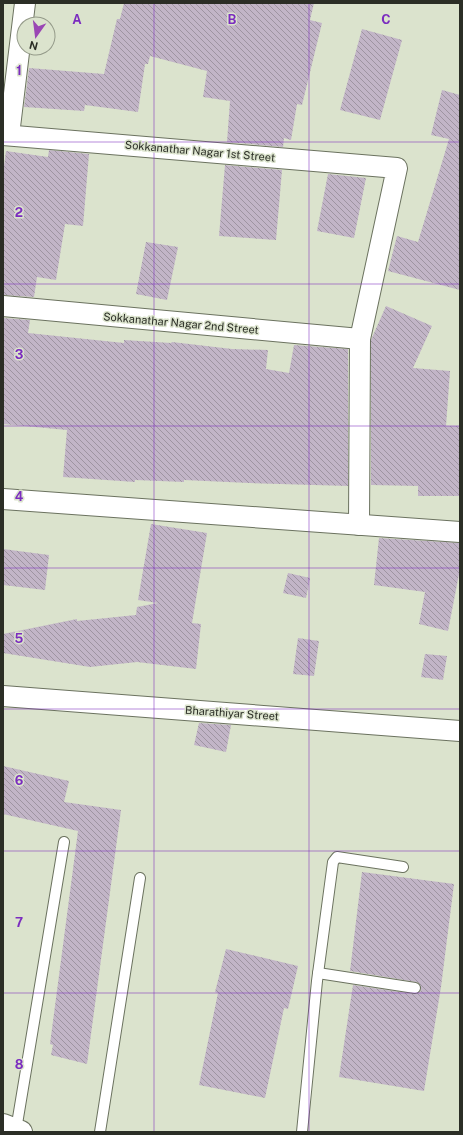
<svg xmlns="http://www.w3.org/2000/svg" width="463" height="1135" viewBox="0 0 463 1135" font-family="'Public Sans',sans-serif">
<defs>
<pattern id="building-back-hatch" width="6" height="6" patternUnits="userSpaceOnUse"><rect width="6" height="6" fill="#c2b5c7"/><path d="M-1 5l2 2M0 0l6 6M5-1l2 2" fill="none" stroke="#9e94a1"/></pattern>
</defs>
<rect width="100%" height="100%" fill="#dbe3cd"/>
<g fill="url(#building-back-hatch)">
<polygon points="124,3 314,3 310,20 322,23 302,105 297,104 291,140 284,138 283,147 227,142 230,101 203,97 207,71 150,56 148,64 145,64 138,112 85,105 84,111 24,107 29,68 104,74 117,19 120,19"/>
<polygon points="362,29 402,40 380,120 340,110"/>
<polygon points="442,90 460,95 460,290 388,271 397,236 418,242 449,139 431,135"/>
<polygon points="49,150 89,154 83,226 65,224 56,280 37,277 34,297 3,295 3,173 6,151 48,157"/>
<polygon points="225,165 282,170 276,240 219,236"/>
<polygon points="328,174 366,178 354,238 317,231"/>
<polygon points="146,242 178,247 167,300 136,294"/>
<polygon points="386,306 432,326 413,368 450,371 446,426 460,426 460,496 418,496 418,486 371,485 371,340"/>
<polygon points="3,318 30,320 28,333 124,343 124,340 171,343 172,342 232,349 268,350 266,369 289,373 294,345 348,349 348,486 249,483 184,480 184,482 135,480 135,482 63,477 67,430 3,424"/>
<polygon points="151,524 207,533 192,623 201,624 196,669 137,662 90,667 3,653 3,634 77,619 77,621 136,615 137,607 158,603 138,600"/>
<polygon points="379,538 460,543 460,569 448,631 419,624 425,592 374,585"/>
<polygon points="3,549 49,555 45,590 3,585"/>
<polygon points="288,573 310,578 306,598 283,593"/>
<polygon points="298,638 319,641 314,676 293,674"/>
<polygon points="425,654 447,656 443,680 421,677"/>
<polygon points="199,723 231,725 226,752 194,745"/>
<polygon points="3,766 69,781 64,802 121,810 87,1064 51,1055 53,1045 50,1044 78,831 3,814"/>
<polygon points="362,872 454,884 441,987 424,1091 339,1077 353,985 414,994 420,992 421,989 419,983 416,982 350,971"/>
<polygon points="226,949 298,966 288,1009 284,1008 265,1098 199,1085 218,993 215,992"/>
</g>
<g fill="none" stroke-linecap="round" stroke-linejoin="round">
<g stroke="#6b725f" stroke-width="12">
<g id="lane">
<polyline points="318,973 415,988"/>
<polyline points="16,1130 64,842"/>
<polyline points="100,1132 140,878"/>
<polyline points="302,1132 317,981 333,862 337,857 403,867"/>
</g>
</g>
<g stroke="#6b725f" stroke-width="22">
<g id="street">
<polyline points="3,135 397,168 360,339 359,525"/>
<polyline points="9,135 25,3"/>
<polyline points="3,306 360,339"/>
<polyline points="3,499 460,532"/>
<polyline points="3,696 460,731"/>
</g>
</g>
<g stroke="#6b725f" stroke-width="24">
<polyline id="secondary" points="3,1125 21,1132"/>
</g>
<use href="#lane" stroke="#fff" stroke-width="10"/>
<use href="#street" stroke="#fff" stroke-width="20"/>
<use href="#secondary" stroke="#fff" stroke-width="22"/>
</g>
<path fill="none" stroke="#7b2cbf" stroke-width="1" stroke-opacity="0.55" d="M 154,3 L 154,1132M 309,3 L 309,1132M 3,142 L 460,142M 3,284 L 460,284M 3,426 L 460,426M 3,568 L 460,568M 3,709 L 460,709M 3,851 L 460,851M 3,993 L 460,993"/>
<g text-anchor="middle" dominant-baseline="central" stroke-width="3" stroke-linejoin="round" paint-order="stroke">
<g font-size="11" fill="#2b2e26" stroke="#dbe3cd">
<text transform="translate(200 151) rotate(5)">Sokkanathar Nagar 1st Street</text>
<text transform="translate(181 323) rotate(5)">Sokkanathar Nagar 2nd Street</text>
<text transform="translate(232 713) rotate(4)">Bharathiyar Street</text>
</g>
</g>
<g font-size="13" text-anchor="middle" font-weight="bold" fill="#7b2cbf" stroke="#dbe3cd" stroke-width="3" stroke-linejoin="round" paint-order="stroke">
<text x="77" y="24">A</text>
<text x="232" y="24">B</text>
<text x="386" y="24">C</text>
<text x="19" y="75">1</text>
<text x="19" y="217">2</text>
<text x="19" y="359">3</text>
<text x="19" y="501">4</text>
<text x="19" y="643">5</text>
<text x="19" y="785">6</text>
<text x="19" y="927">7</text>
<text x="19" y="1069">8</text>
</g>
<rect width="463" height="1135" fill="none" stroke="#2b2e26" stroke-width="8"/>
<g transform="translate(36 36) rotate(194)"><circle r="19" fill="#dbe3cd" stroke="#959b8a"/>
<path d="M0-3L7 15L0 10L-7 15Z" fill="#9a46b4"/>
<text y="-6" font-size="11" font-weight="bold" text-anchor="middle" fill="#2b2e26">N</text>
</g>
</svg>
